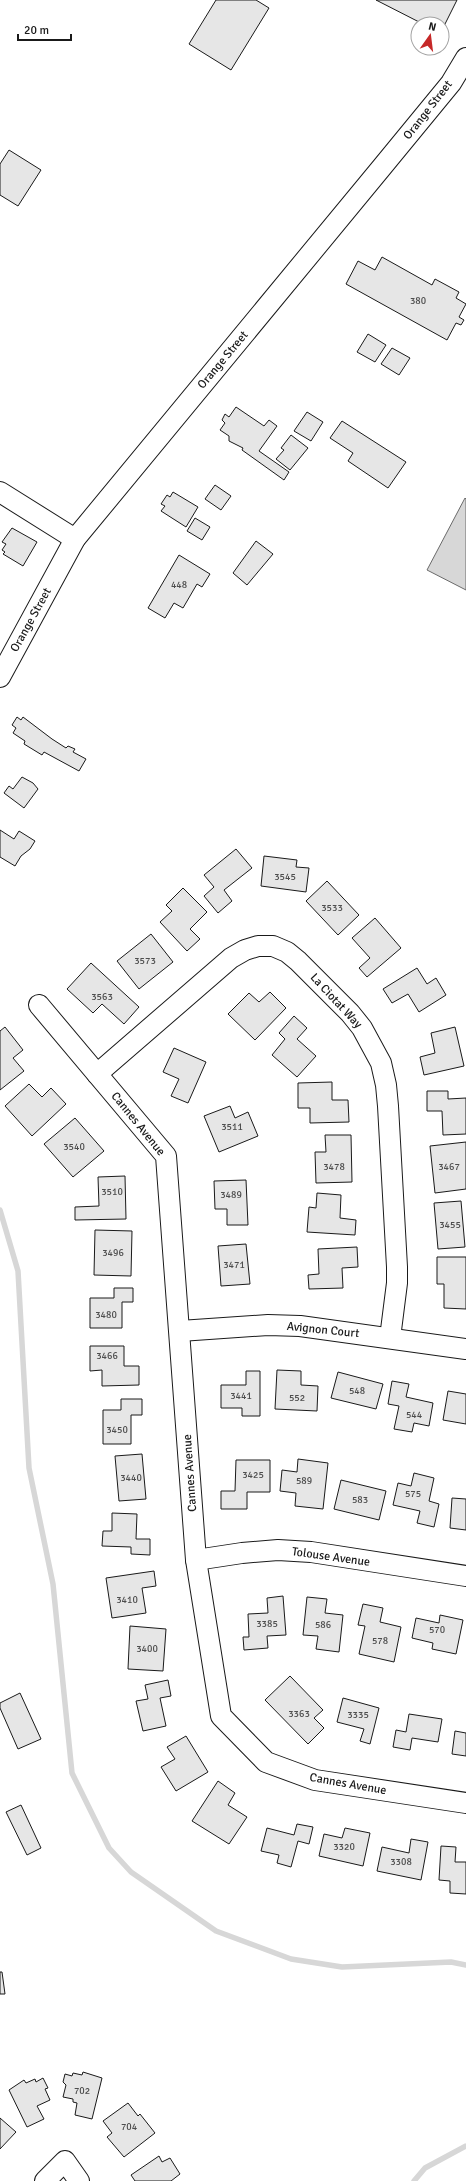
<svg xmlns="http://www.w3.org/2000/svg" width="466" height="2181" viewBox="0 0 466 2181" font-family="Signika,sans-serif">
<rect width="100%" height="100%" fill="#fff"/>
<polygon fill="#d7d7d7" stroke="#6a6a6a" points="465,498 466,499 466,590 427,570"/>
<g fill="none" stroke-linecap="round" stroke-linejoin="round">
<g stroke="#d7d7d7" stroke-width="5.5">
<polyline points="0,1210 18,1271 29,1468 53,1584 72,1773 109,1848 131,1872 216,1931 291,1959 342,1967 451,1962 466,1965"/>
<polyline points="414,2181 425,2168 466,2146"/>
</g>
</g>
<g fill="#e6e6e6" stroke="#1a1a1a">
<polygon points="216,0 256,0 269,8 231,70 189,44"/>
<polygon points="376,0 457,0 442,30 442,24 423,24"/>
<polygon points="9,150 41,170 18,206 0,195 0,164"/>
<polygon points="382,257 432,285 435,279 459,292 456,298 466,304 459,317 464,320 461,325 456,323 447,340 346,284 358,261 375,270"/>
<polygon points="368,334 386,345 375,362 357,352"/>
<polygon points="392,348 410,358 399,375 381,364"/>
<polygon points="236,407 264,426 269,420 277,426 259,451 289,472 284,480 242,450 243,448 229,441 229,436 220,430 225,423 222,420 225,414 229,417"/>
<polygon points="307,412 323,422 311,441 294,431"/>
<polygon points="342,421 406,462 388,488 348,461 353,453 330,438"/>
<polygon points="291,435 308,448 290,470 276,459 284,450 281,448"/>
<polygon points="215,485 231,496 221,510 205,499"/>
<polygon points="173,492 198,507 186,527 161,511 165,506 161,504 167,495 170,497"/>
<polygon points="195,518 210,527 202,540 187,531"/>
<polygon points="12,528 37,542 23,566 3,554 5,552 2,550 6,544 2,542"/>
<polygon points="256,541 273,554 247,585 233,573"/>
<polygon points="179,555 210,574 202,587 197,584 183,608 174,603 165,618 148,608"/>
<polygon points="17,717 21,720 23,717 52,739 66,748 68,746 75,749 73,752 86,759 79,771 44,752 42,755 24,744 25,741 13,733 16,728 12,725"/>
<polygon points="22,777 33,783 38,789 24,808 4,793 9,786 13,789"/>
<polygon points="0,830 14,839 19,831 35,841 30,849 21,856 15,866 0,857"/>
<polygon points="236,849 252,868 224,890 232,901 218,913 204,896 214,887 204,875"/>
<polygon points="264,856 297,860 296,867 309,868 306,892 261,886"/>
<polygon points="327,881 359,915 338,935 306,901"/>
<polygon points="183,888 207,912 190,929 200,939 187,951 160,922 172,911 166,905"/>
<polygon points="375,918 401,948 367,977 359,968 370,958 352,938"/>
<polygon points="151,934 173,962 139,989 117,961"/>
<polygon points="91,963 139,1007 124,1024 102,1004 93,1013 67,989"/>
<polygon points="417,968 427,984 436,978 446,995 419,1012 408,994 392,1003 383,989"/>
<polygon points="270,992 286,1008 255,1040 228,1014 249,993 259,1002"/>
<polygon points="294,1016 307,1028 297,1039 316,1056 297,1077 272,1055 285,1039 279,1033"/>
<polygon points="5,1027 23,1050 13,1058 24,1071 0,1090 0,1031"/>
<polygon points="455,1027 464,1066 424,1075 420,1057 435,1053 431,1033"/>
<polygon points="174,1048 206,1062 188,1103 171,1096 179,1079 163,1072"/>
<polygon points="332,1082 332,1100 348,1100 349,1122 310,1123 310,1108 298,1108 298,1083"/>
<polygon points="29,1084 42,1097 51,1088 66,1104 32,1136 5,1106"/>
<polygon points="427,1091 448,1091 448,1099 466,1098 466,1134 443,1135 442,1111 427,1111"/>
<polygon points="230,1106 235,1118 248,1112 258,1136 219,1152 204,1116"/>
<polygon points="75,1118 104,1151 73,1177 44,1144"/>
<polygon points="325,1135 351,1135 352,1182 316,1183 315,1152 326,1152"/>
<polygon points="466,1142 466,1189 435,1193 430,1146"/>
<polygon points="125,1176 126,1219 75,1220 75,1207 99,1206 98,1177"/>
<polygon points="246,1180 248,1225 227,1225 227,1209 215,1209 214,1181"/>
<polygon points="317,1193 341,1195 340,1218 356,1220 355,1235 307,1232 309,1207 316,1208"/>
<polygon points="461,1201 465,1247 438,1249 434,1203"/>
<polygon points="95,1230 132,1231 131,1276 94,1275"/>
<polygon points="246,1244 250,1284 221,1286 218,1246"/>
<polygon points="357,1247 358,1267 342,1268 343,1288 309,1289 308,1275 319,1274 318,1249"/>
<polygon points="437,1257 466,1257 466,1309 444,1308 444,1284 437,1284"/>
<polygon points="114,1288 133,1288 133,1302 122,1302 122,1328 90,1328 90,1298 114,1298"/>
<polygon points="90,1346 124,1346 124,1366 139,1366 139,1385 102,1386 102,1370 90,1371"/>
<polygon points="277,1370 301,1371 301,1385 318,1386 317,1411 275,1409"/>
<polygon points="246,1371 260,1371 260,1416 242,1416 242,1408 221,1408 221,1385 246,1385"/>
<polygon points="338,1372 383,1384 376,1409 331,1398"/>
<polygon points="392,1381 409,1384 406,1397 433,1403 429,1426 414,1423 412,1432 394,1429 399,1406 388,1404"/>
<polygon points="448,1391 466,1394 466,1424 443,1420"/>
<polygon points="121,1399 142,1399 142,1415 131,1415 131,1444 103,1444 103,1410 121,1410"/>
<polygon points="142,1454 146,1499 119,1501 115,1456"/>
<polygon points="298,1459 328,1463 323,1509 295,1506 296,1493 280,1491 282,1470 297,1472"/>
<polygon points="236,1460 270,1460 270,1492 247,1492 247,1509 221,1509 221,1491 235,1491"/>
<polygon points="414,1473 434,1478 429,1501 439,1504 434,1527 417,1523 420,1511 393,1505 398,1483 411,1486"/>
<polygon points="341,1480 386,1491 379,1520 334,1509"/>
<polygon points="452,1498 466,1499 466,1530 450,1528"/>
<polygon points="112,1513 137,1514 136,1539 150,1539 150,1555 131,1554 131,1547 102,1546 103,1531 112,1531"/>
<polygon points="154,1571 156,1586 142,1588 146,1613 112,1618 106,1578"/>
<polygon points="283,1596 286,1635 267,1636 268,1648 244,1650 243,1637 249,1637 248,1614 268,1613 267,1598"/>
<polygon points="307,1597 327,1599 325,1613 343,1615 339,1652 316,1649 318,1636 303,1635"/>
<polygon points="363,1604 383,1608 380,1622 401,1627 394,1662 359,1654 365,1626 358,1625"/>
<polygon points="440,1615 463,1620 456,1654 432,1649 433,1643 412,1638 416,1618 439,1623"/>
<polygon points="130,1626 166,1629 163,1671 128,1669"/>
<polygon points="290,1676 323,1710 314,1718 324,1728 308,1744 265,1700"/>
<polygon points="168,1680 171,1696 160,1698 166,1726 143,1731 136,1701 148,1699 145,1685"/>
<polygon points="20,1693 41,1739 18,1749 0,1708 0,1703"/>
<polygon points="343,1698 379,1708 370,1744 360,1741 364,1729 337,1722"/>
<polygon points="409,1714 442,1719 438,1742 412,1738 410,1750 393,1747 396,1730 406,1732"/>
<polygon points="455,1731 466,1733 466,1756 452,1754"/>
<polygon points="186,1736 208,1772 176,1791 161,1767 175,1759 167,1747"/>
<polygon points="218,1781 235,1793 228,1805 247,1817 229,1844 192,1821"/>
<polygon points="21,1805 41,1848 27,1855 6,1812"/>
<polygon points="297,1824 313,1827 309,1844 298,1841 291,1867 277,1863 279,1855 261,1851 267,1828 294,1835"/>
<polygon points="345,1828 370,1833 363,1866 319,1856 324,1834 342,1838"/>
<polygon points="411,1839 428,1842 421,1880 377,1871 382,1847 409,1853"/>
<polygon points="441,1846 456,1847 455,1862 466,1862 466,1894 450,1893 450,1881 439,1880"/>
<polygon points="0,1972 2,1972 5,1994 0,1994"/>
<polygon points="83,2072 102,2078 92,2119 75,2115 77,2103 73,2102 73,2099 63,2097 66,2085 63,2082 65,2074 72,2076 73,2073 82,2075"/>
<polygon points="43,2078 48,2088 45,2089 50,2100 37,2106 44,2119 27,2127 9,2090 24,2080 26,2083 35,2079 36,2082"/>
<polygon points="128,2103 138,2116 140,2114 155,2133 124,2157 107,2137 112,2133 103,2121"/>
<polygon points="0,2118 16,2132 0,2149"/>
<polygon points="159,2156 162,2162 170,2158 180,2174 171,2181 135,2181 131,2175"/>
</g>
<g fill="none" stroke-linecap="round" stroke-linejoin="round">
<g stroke="#1a1a1a" stroke-width="22">
<g id="minor">
<polyline points="0,492 75,539"/>
<polyline points="0,677 75,539 382,167 451,83 466,58"/>
<polyline points="39,1005 166,1156 196,1560 221,1716 266,1762 315,1780 466,1803"/>
<polyline points="97,1074 231,958 245,950 258,946 273,946 287,952 298,961 350,1013 362,1028 381,1063 386,1085 388,1106 397,1267 397,1283 390,1338"/>
<polyline points="180,1331 268,1325 300,1326 466,1349"/>
<polyline points="196,1560 242,1553 278,1550 311,1552 466,1576"/>
<polyline points="45,2181 65,2161 79,2181"/>
</g>
</g>
<use href="#minor" stroke="#fff" stroke-width="20"/>
</g>
<g text-anchor="middle" dominant-baseline="central" stroke-width="3" stroke-linejoin="round" paint-order="stroke">
<g font-size="10" fill="#4d4d4d">
<text x="418" y="301">380</text>
<text x="179" y="585">448</text>
<text x="285" y="877">3545</text>
<text x="332" y="908">3533</text>
<text x="145" y="961">3573</text>
<text x="102" y="997">3563</text>
<text x="232" y="1127">3511</text>
<text x="74" y="1147">3540</text>
<text x="334" y="1167">3478</text>
<text x="449" y="1167">3467</text>
<text x="112" y="1192">3510</text>
<text x="231" y="1195">3489</text>
<text x="450" y="1225">3455</text>
<text x="113" y="1253">3496</text>
<text x="234" y="1265">3471</text>
<text x="106" y="1315">3480</text>
<text x="107" y="1356">3466</text>
<text x="357" y="1391">548</text>
<text x="241" y="1396">3441</text>
<text x="297" y="1398">552</text>
<text x="414" y="1415">544</text>
<text x="117" y="1430">3450</text>
<text x="253" y="1475">3425</text>
<text x="131" y="1478">3440</text>
<text x="304" y="1481">589</text>
<text x="413" y="1494">575</text>
<text x="360" y="1500">583</text>
<text x="127" y="1600">3410</text>
<text x="267" y="1624">3385</text>
<text x="323" y="1625">586</text>
<text x="437" y="1630">570</text>
<text x="380" y="1641">578</text>
<text x="147" y="1649">3400</text>
<text x="299" y="1714">3363</text>
<text x="358" y="1715">3335</text>
<text x="344" y="1847">3320</text>
<text x="401" y="1862">3308</text>
<text x="82" y="2091">702</text>
<text x="129" y="2127">704</text>
</g>
<g font-size="12" fill="#1a1a1a" stroke="#fff">
<text transform="translate(428 110) rotate(-52)">Orange Street</text>
<text transform="translate(223 360) rotate(-50)">Orange Street</text>
<text transform="translate(31 620) rotate(-61)">Orange Street</text>
<text transform="translate(336 1001) rotate(47)">La Ciotat Way</text>
<text transform="translate(138 1124) rotate(51)">Cannes Avenue</text>
<text transform="translate(323 1330) rotate(6)">Avignon Court</text>
<text transform="translate(190 1473) rotate(-94)">Cannes Avenue</text>
<text transform="translate(331 1557) rotate(8)">Tolouse Avenue</text>
<text transform="translate(348 1784) rotate(10)">Cannes Avenue</text>
</g>
</g>
<g transform="translate(430 36) rotate(14)"><circle r="19" fill="#ffffff" stroke="#a3a3a3"/>
<path d="M0-3L7 15L0 10L-7 15Z" fill="#c62828"/>
<text y="-6" font-size="11" font-weight="bold" text-anchor="middle" fill="#1a1a1a">N</text>
</g>
<path d="M18 34v6h53v-6" fill="none" stroke="#1a1a1a" stroke-width="2"/>
<text x="24" y="34" font-size="12" fill="#1a1a1a" stroke="#ffffff" stroke-width="3" paint-order="stroke">20 m</text>
</svg>
